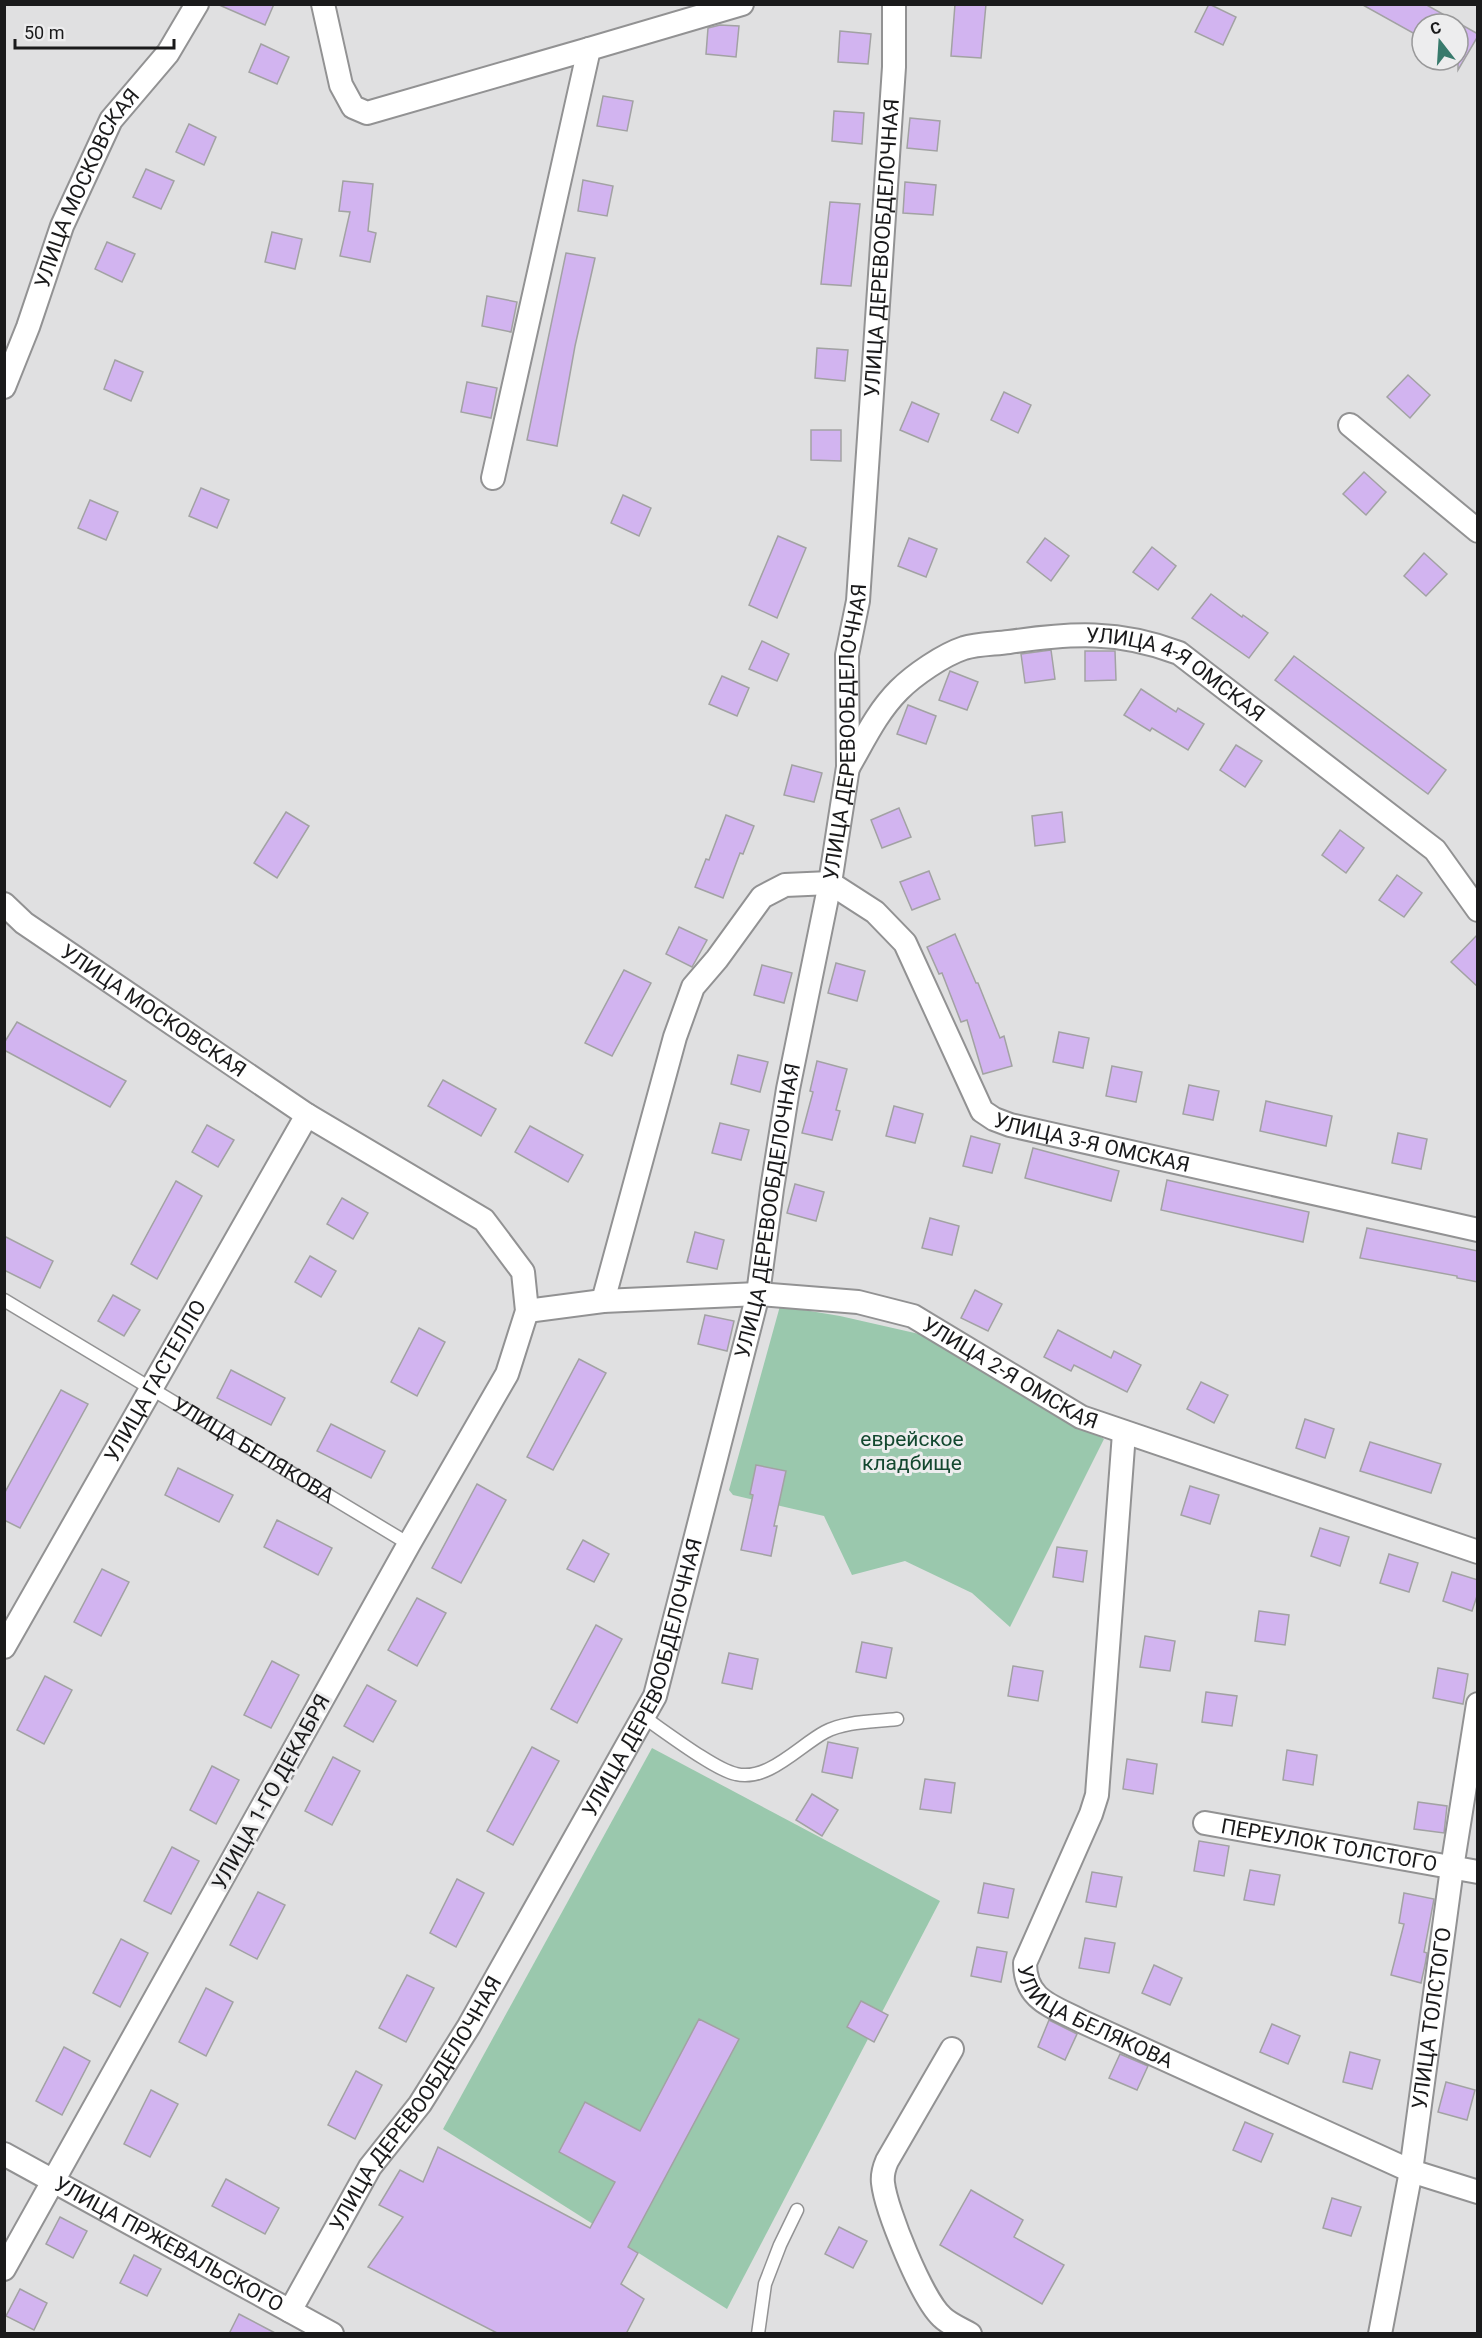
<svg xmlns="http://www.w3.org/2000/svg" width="1482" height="2338" viewBox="0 0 1482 2338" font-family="Roboto,sans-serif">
<rect width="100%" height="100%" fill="#e0e0e1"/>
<g fill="#9ac8ad">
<polygon points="780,1306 840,1316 928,1336 1104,1439 1010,1627 972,1593 905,1561 852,1575 824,1516 733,1495 729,1490"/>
<polygon points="652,1748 940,1901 727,2309 443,2129"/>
</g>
<g fill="#d2b4f0" stroke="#a2a2a3" stroke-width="1.5">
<polygon points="217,4 274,4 265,25"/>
<polygon points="955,4 986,4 981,58 951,56"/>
<polygon points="1209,4 1236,17 1223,45 1195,32"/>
<polygon points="1361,4 1425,4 1478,34 1478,36 1458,70 1458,24 1422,24 1422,38"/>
<polygon points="720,25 739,26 736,57 706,54 708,28"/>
<polygon points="840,31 871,34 868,64 838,62"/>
<polygon points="261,44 289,57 277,84 249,72"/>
<polygon points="603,96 633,101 627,131 597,126"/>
<polygon points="834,111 864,113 862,144 832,141"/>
<polygon points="910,118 940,121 937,151 907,148"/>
<polygon points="189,124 216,137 204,165 176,152"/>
<polygon points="146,169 174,181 161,209 133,197"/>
<polygon points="583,180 613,186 607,216 578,211"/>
<polygon points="343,181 373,184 368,231 376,233 370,262 340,256 350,212 339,211"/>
<polygon points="905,182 936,185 933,215 903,213"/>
<polygon points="830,202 860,204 851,286 821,284"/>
<polygon points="272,232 302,239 295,269 265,262"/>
<polygon points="107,242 135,254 122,282 95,269"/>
<polygon points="566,253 595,258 575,346 557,446 527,440"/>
<polygon points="487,296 517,302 511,332 482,326"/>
<polygon points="817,348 848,350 845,381 815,378"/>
<polygon points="115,360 143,372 131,401 104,389"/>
<polygon points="1408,375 1430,395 1410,418 1387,397"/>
<polygon points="467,382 497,388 491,418 461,412"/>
<polygon points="1004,392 1031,405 1018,433 991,420"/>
<polygon points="912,402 939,414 928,442 900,430"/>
<polygon points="811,430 841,430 841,461 811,460"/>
<polygon points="1364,472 1386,492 1366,515 1343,494"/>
<polygon points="201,488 229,500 217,528 189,516"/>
<polygon points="623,495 651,508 639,536 611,523"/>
<polygon points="90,500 118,512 106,540 78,528"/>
<polygon points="778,536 806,548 777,618 749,605"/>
<polygon points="909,538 937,549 926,577 898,566"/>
<polygon points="1045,538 1069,556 1051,581 1027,562"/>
<polygon points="1152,547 1176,566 1158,590 1133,572"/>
<polygon points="1424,553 1447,574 1426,596 1404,576"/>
<polygon points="1211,594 1242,617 1243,615 1268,633 1249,658 1192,618"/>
<polygon points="762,641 789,654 777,681 749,669"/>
<polygon points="1051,650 1055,679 1025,683 1021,654"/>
<polygon points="1085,651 1115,651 1116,680 1085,681"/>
<polygon points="1294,656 1446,770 1428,794 1275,680"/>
<polygon points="950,671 978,682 967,710 939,700"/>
<polygon points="722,676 749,688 737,716 709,704"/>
<polygon points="1141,689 1176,712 1178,708 1204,724 1188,750 1152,728 1150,731 1124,715"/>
<polygon points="908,705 936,716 926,744 897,734"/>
<polygon points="1236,745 1262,761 1245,787 1220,770"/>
<polygon points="792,765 822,773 814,802 784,795"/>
<polygon points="899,808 911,837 882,848 871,820"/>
<polygon points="286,812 309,826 277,878 254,863"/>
<polygon points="1062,812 1065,842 1035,846 1032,816"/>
<polygon points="726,815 754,826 743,854 740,853 723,898 695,887 706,859 709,860"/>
<polygon points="1340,830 1364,848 1346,873 1322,855"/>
<polygon points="929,871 940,899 912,910 900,882"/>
<polygon points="1397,875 1422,893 1404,917 1379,900"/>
<polygon points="679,927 707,940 692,967 666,954"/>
<polygon points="955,934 976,983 978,983 1000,1038 1004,1036 1012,1066 983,1074 967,1020 961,1022 942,973 939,974 927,947"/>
<polygon points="1478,934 1478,987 1451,962"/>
<polygon points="836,963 865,971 857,1001 828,993"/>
<polygon points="762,965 792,973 784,1003 754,995"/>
<polygon points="624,970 651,983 612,1056 585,1043"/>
<polygon points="17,1022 126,1081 110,1107 4,1050 4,1043"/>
<polygon points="1059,1032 1089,1038 1083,1068 1053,1062"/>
<polygon points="738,1055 768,1062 760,1092 731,1084"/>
<polygon points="817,1061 847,1069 836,1110 840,1111 832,1140 802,1133 813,1092 810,1091"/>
<polygon points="1112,1066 1142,1072 1136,1102 1106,1096"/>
<polygon points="443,1080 496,1109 481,1136 428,1106"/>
<polygon points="1189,1085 1219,1091 1213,1120 1183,1114"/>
<polygon points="1266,1101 1332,1116 1326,1146 1260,1131"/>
<polygon points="894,1106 923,1114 915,1143 886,1136"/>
<polygon points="720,1123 749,1130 741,1160 712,1153"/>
<polygon points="207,1125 234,1140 218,1167 192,1152"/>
<polygon points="530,1126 583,1155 568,1182 515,1152"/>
<polygon points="1398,1133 1427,1139 1421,1169 1392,1163"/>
<polygon points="971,1136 1000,1144 992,1173 963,1166"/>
<polygon points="1033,1148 1119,1171 1111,1201 1025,1178"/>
<polygon points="1167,1180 1309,1212 1303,1242 1161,1210"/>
<polygon points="176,1181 202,1196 157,1279 131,1264"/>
<polygon points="795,1184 824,1192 816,1221 787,1213"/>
<polygon points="342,1198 368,1213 353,1239 327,1224"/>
<polygon points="930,1218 959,1226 952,1255 922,1248"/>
<polygon points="1367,1228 1478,1251 1478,1282 1457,1278 1457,1276 1360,1258"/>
<polygon points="695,1232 724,1240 717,1269 687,1262"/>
<polygon points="4,1236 53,1261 40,1288 4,1270"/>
<polygon points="310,1256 336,1271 321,1297 295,1282"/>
<polygon points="975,1290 1002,1304 988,1331 961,1318"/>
<polygon points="113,1295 140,1310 124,1336 98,1321"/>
<polygon points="705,1315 734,1321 727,1351 698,1344"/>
<polygon points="419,1328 445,1342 417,1396 391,1382"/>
<polygon points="1058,1330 1111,1358 1114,1351 1141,1365 1127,1392 1074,1365 1071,1371 1044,1357"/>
<polygon points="579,1359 606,1373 553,1470 527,1457"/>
<polygon points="231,1370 285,1398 271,1425 217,1398"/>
<polygon points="1201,1382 1228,1395 1214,1423 1187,1409"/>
<polygon points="61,1390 88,1404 20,1528 4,1520 4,1494"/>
<polygon points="1305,1419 1334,1429 1325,1458 1296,1448"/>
<polygon points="331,1424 385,1451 371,1478 317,1451"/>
<polygon points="1370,1442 1441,1464 1431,1493 1360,1471"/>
<polygon points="756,1465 786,1471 774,1526 777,1526 771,1556 741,1550 753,1495 750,1494"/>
<polygon points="178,1468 233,1495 219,1522 165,1495"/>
<polygon points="477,1484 506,1500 461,1583 432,1568"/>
<polygon points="1190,1486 1219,1495 1210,1524 1181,1515"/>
<polygon points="277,1520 332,1548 318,1575 264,1547"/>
<polygon points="1320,1528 1349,1537 1340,1566 1311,1556"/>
<polygon points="583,1540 609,1554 594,1582 567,1569"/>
<polygon points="1057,1547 1087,1551 1083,1582 1053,1577"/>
<polygon points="1389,1554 1418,1563 1409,1592 1380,1583"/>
<polygon points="102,1569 129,1582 101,1636 74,1622"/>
<polygon points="1452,1572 1478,1580 1478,1593 1472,1611 1443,1601"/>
<polygon points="417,1598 446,1613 417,1666 388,1650"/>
<polygon points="1259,1611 1289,1615 1285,1645 1255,1641"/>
<polygon points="596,1625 622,1639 577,1723 551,1709"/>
<polygon points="1145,1636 1175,1641 1170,1671 1140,1667"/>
<polygon points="862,1642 892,1648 886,1678 856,1672"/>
<polygon points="729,1653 758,1659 752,1689 722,1683"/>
<polygon points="272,1661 299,1675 271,1728 244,1715"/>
<polygon points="1013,1666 1043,1671 1038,1701 1008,1696"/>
<polygon points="1438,1668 1468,1674 1463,1704 1433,1698"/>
<polygon points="45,1676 72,1690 44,1744 17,1730"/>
<polygon points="367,1685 396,1701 373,1742 344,1726"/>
<polygon points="1206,1692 1237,1696 1232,1726 1202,1722"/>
<polygon points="828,1742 858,1748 852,1778 822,1772"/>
<polygon points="532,1747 559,1761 513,1845 487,1831"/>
<polygon points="1287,1750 1317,1755 1313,1785 1283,1780"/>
<polygon points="333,1757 360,1771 332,1825 305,1811"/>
<polygon points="1127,1759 1157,1764 1153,1794 1123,1789"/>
<polygon points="212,1766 239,1780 216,1824 190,1810"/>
<polygon points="925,1779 955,1783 951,1813 920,1809"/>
<polygon points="812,1794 838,1810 822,1836 796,1820"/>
<polygon points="1418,1802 1447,1806 1444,1833 1414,1829"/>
<polygon points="1199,1841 1229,1846 1224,1876 1194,1871"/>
<polygon points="172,1847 199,1861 171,1914 144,1901"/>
<polygon points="1250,1870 1280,1875 1274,1905 1244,1900"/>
<polygon points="1092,1872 1122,1877 1116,1907 1086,1902"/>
<polygon points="457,1879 484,1893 456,1947 430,1933"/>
<polygon points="984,1883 1014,1889 1008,1918 978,1913"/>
<polygon points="258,1892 285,1905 257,1959 230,1945"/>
<polygon points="1404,1893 1434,1899 1424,1952 1427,1953 1425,1965 1421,1983 1391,1975 1404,1924 1399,1923"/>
<polygon points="1085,1938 1115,1943 1109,1973 1079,1968"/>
<polygon points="121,1939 148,1953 120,2007 93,1993"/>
<polygon points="977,1947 1007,1952 1001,1982 971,1976"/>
<polygon points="1154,1965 1182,1978 1170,2005 1142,1993"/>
<polygon points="407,1975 434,1988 406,2042 379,2028"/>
<polygon points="206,1988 233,2002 206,2056 179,2042"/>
<polygon points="861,2001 888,2015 874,2042 847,2027"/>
<polygon points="699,2019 739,2039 628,2247 638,2253 621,2284 644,2299 626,2334 499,2334 368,2267 403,2217 379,2205 400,2170 423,2182 438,2147 590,2228 615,2182 559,2152 585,2102 640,2131"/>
<polygon points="1049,2020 1077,2034 1065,2060 1038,2047"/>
<polygon points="1272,2024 1300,2036 1288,2064 1260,2052"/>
<polygon points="64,2047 90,2061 62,2115 36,2101"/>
<polygon points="1350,2052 1380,2060 1372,2089 1343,2082"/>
<polygon points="1120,2054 1148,2066 1137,2090 1109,2078"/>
<polygon points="356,2071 382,2085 355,2139 328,2125"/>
<polygon points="1446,2082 1475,2090 1467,2120 1438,2112"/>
<polygon points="151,2090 178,2104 150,2157 124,2144"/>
<polygon points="1245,2122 1273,2134 1261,2162 1233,2150"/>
<polygon points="226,2179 279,2208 265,2234 212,2206"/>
<polygon points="971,2190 1023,2220 1014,2237 1064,2265 1042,2304 940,2245"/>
<polygon points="1332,2198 1361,2207 1351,2236 1323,2228"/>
<polygon points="60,2217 87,2231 73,2258 46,2244"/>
<polygon points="839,2227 867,2241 853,2268 825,2254"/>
<polygon points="134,2255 161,2269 147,2296 120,2283"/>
<polygon points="20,2289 47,2303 34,2330 6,2316"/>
<polygon points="239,2314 277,2334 229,2334"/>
</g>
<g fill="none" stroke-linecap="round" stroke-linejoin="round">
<g stroke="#929293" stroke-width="15">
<g id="lane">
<path id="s1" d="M 4,1300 L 409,1544"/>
<path d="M 642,1716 C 663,1730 715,1770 736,1774 C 768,1782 800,1745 825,1732 C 846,1721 874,1722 897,1719"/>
<polyline points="758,2334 765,2284 780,2245 797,2210"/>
</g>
</g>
<g stroke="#929293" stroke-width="26">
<g id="street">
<polyline points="323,4 341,85 353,107 367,113 589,49"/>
<path id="s2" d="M 4,387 L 28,327 L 62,226 L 111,120 L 168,53 L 197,4"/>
<polyline points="1350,425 1478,531"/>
<polyline points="493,478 589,49 742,4"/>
<path id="s3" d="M 849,766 C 864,740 877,712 899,690 C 914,675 943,655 964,648 C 977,644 994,644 1009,642 C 1071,633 1119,630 1179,653 L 1435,850 L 1478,910"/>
<path id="s4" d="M 4,904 L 24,923 L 307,1115 L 484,1220 L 523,1272 L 527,1311 L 507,1374 L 409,1544 L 4,2269"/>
<path id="s5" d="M 603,1301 L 675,1037 L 693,987 L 717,959 L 762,897 L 785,885 L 830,883 L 875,912 L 905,943 L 982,1111 L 994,1119 L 1010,1125 L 1478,1230"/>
<path id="s6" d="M 527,1311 L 603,1301 L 758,1294 L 858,1302 L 913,1316 L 1081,1417 L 1478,1552"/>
<path id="s7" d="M 1124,1433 L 1097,1795 L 1091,1814 L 1025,1963 C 1025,2001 1053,2006 1083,2022 L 1411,2171 L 1478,2192"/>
<path id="s8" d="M 4,1647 L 307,1115"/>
<path id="s9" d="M 1205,1823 L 1478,1872"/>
<path d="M 952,2049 L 887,2161 C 884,2168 882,2175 883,2183 C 886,2210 922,2299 942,2317 C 949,2324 961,2329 970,2334"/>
<path id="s10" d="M 4,2154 L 332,2334"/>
<path id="s11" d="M 290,2311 L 370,2167 L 420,2104 L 469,2026 L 655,1696 L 758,1294 L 772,1189 L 788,1089 L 830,883 L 848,767 L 847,655 L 858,601 L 894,67 L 894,4"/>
<path id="s12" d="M 1380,2334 L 1411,2171 L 1452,1868 L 1478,1704"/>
</g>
</g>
<use href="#lane" stroke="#fff" stroke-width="12"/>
<use href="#street" stroke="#fff" stroke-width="22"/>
</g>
<g text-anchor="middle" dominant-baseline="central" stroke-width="6" stroke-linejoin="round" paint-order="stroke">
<g font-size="21" fill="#1a1a1b" stroke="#ededee">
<text stroke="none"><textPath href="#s2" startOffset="216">УЛИЦА МОСКОВСКАЯ</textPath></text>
<text stroke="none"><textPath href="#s11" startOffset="2187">УЛИЦА ДЕРЕВООБДЕЛОЧНАЯ</textPath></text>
<text stroke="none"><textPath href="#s3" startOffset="392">УЛИЦА 4-Я ОМСКАЯ</textPath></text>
<text stroke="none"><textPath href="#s11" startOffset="1701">УЛИЦА ДЕРЕВООБДЕЛОЧНАЯ</textPath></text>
<text stroke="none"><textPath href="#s4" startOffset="184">УЛИЦА МОСКОВСКАЯ</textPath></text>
<text stroke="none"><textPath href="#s5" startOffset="908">УЛИЦА 3-Я ОМСКАЯ</textPath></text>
<text stroke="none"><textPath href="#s11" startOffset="1215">УЛИЦА ДЕРЕВООБДЕЛОЧНАЯ</textPath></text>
<text stroke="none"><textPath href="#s6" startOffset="502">УЛИЦА 2-Я ОМСКАЯ</textPath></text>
<text stroke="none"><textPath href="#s8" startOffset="306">УЛИЦА ГАСТЕЛЛО</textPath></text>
<text stroke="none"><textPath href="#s1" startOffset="291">УЛИЦА БЕЛЯКОВА</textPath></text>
<text stroke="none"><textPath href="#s11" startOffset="729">УЛИЦА ДЕРЕВООБДЕЛОЧНАЯ</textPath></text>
<text transform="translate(271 1792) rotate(-61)">УЛИЦА 1-ГО ДЕКАБРЯ</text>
<text stroke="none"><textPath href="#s9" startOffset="126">ПЕРЕУЛОК ТОЛСТОГО</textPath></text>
<text stroke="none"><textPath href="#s7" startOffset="640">УЛИЦА БЕЛЯКОВА</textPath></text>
<text stroke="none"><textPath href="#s12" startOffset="320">УЛИЦА ТОЛСТОГО</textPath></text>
<text stroke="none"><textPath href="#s11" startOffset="243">УЛИЦА ДЕРЕВООБДЕЛОЧНАЯ</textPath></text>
<text stroke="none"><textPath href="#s10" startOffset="188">УЛИЦА ПРЖЕВАЛЬСКОГО</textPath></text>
</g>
<g font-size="21" fill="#13482f" stroke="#ededee">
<text x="912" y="1439">еврейское<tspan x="912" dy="24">кладбище</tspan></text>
</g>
</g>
<rect width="1482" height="2338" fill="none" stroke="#1a1a1b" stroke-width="12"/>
<g transform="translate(1440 42) rotate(343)"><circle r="28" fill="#ededee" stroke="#99999a" stroke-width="1.5"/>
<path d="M0-4.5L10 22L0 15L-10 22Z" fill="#387a6c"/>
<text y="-9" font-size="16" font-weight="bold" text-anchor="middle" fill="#1a1a1b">С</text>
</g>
<path d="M15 39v9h159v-9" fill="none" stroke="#1a1a1b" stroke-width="3"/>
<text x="24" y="39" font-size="18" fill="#1a1a1b" stroke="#ededee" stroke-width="4.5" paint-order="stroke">50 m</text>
</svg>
